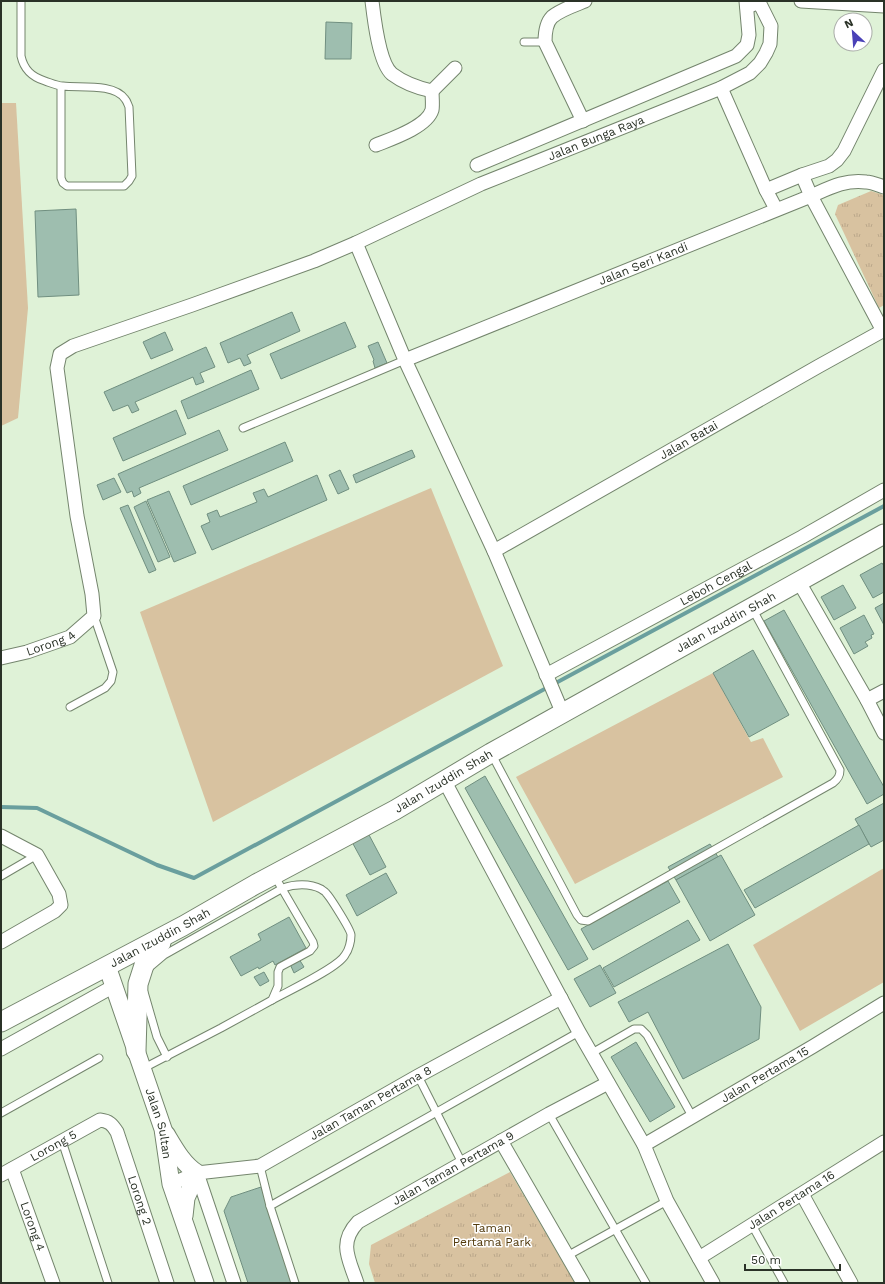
<svg xmlns="http://www.w3.org/2000/svg" width="885" height="1284" viewBox="0 0 885 1284" font-family="'Work Sans',sans-serif">
<defs>
<pattern id="park-tufts" width="24" height="20" patternUnits="userSpaceOnUse"><rect width="24" height="20" fill="#d8c2a0"/><path d="M3 7l-1-3M5 7V3M7 7l1-3M15 17l-1-3M17 17v-4M19 17l1-3" fill="none" stroke="#baa78a"/></pattern>
</defs>
<rect width="100%" height="100%" fill="#dff2d7"/>
<g fill="#d8c2a0">
<polygon points="1,103 16,103 28,308 18,418 1,426"/>
<polygon points="431,488 503,666 213,822 140,612"/>
<polygon points="713,673 751,742 763,738 783,777 575,884 516,777"/>
<polygon points="884,868 884,982 800,1031 753,945"/>
</g>
<g fill="url(#park-tufts)">
<polygon points="871,191 884,195 884,305 879,308 835,214 838,205"/>
<polygon points="510,1172 575,1283 375,1283 369,1264 371,1245"/>
</g>
<g fill="none" stroke-linecap="round" stroke-linejoin="round">
<polyline stroke="#6a9f9e" stroke-width="4" points="1,807 37,808 157,865 194,878 884,506"/>
</g>
<g fill="#9ebeaf" stroke="#708f80">
<polygon points="326,22 352,23 351,59 325,59"/>
<polygon points="76,209 79,295 38,297 35,211"/>
<polygon points="292,312 300,331 247,355 251,363 244,366 240,358 228,363 220,343"/>
<polygon points="345,322 356,347 281,379 270,354"/>
<polygon points="165,332 173,350 151,359 143,342"/>
<polygon points="378,342 387,363 375,368 373,361 374,360 368,346"/>
<polygon points="206,347 215,367 200,373 204,382 196,385 193,377 135,402 139,410 132,413 128,405 113,411 104,392"/>
<polygon points="251,370 259,389 188,419 181,401"/>
<polygon points="176,410 186,434 123,461 113,438"/>
<polygon points="219,430 228,450 139,488 141,493 134,497 132,491 127,493 118,474"/>
<polygon points="285,442 293,461 191,505 183,486"/>
<polygon points="412,450 415,457 356,483 353,475"/>
<polygon points="340,470 349,489 338,494 329,475"/>
<polygon points="317,475 327,500 212,550 201,526 210,522 207,514 217,510 220,517 257,502 253,493 264,489 268,497"/>
<polygon points="114,478 121,492 103,500 97,485"/>
<polygon points="169,491 196,553 174,562 147,500"/>
<polygon points="146,501 170,557 158,562 134,507"/>
<polygon points="128,505 156,570 149,573 120,508"/>
<polygon points="882,563 884,566 884,592 873,598 860,575"/>
<polygon points="843,585 856,608 834,620 821,597"/>
<polygon points="884,603 884,625 875,608"/>
<polygon points="784,610 884,787 884,794 867,804 764,621"/>
<polygon points="864,615 874,634 871,635 872,638 865,642 868,646 854,654 840,628"/>
<polygon points="753,650 789,715 749,737 713,673"/>
<polygon points="485,776 588,959 568,970 465,788"/>
<polygon points="884,803 884,840 871,847 855,819"/>
<polygon points="859,825 869,844 755,908 744,890"/>
<polygon points="368,833 386,867 370,875 352,842"/>
<polygon points="710,844 718,857 676,880 668,867"/>
<polygon points="721,855 755,915 710,941 676,880"/>
<polygon points="386,873 397,893 357,916 346,895"/>
<polygon points="668,881 680,902 593,950 581,929"/>
<polygon points="289,917 306,948 275,965 273,961 259,969 258,967 241,976 230,957 261,940 258,934"/>
<polygon points="688,920 700,940 614,987 603,968"/>
<polygon points="728,944 761,1007 759,1039 683,1079 648,1012 629,1022 618,1002"/>
<polygon points="299,959 304,967 294,973 290,964"/>
<polygon points="600,965 616,993 590,1007 574,979"/>
<polygon points="264,972 269,981 260,986 254,977"/>
<polygon points="636,1042 675,1107 650,1122 611,1057"/>
<polygon points="261,1187 294,1283 248,1283 224,1211 231,1197"/>
</g>
<g fill="none" stroke-linecap="round" stroke-linejoin="round">
<g stroke="#74856d" stroke-width="9">
<g id="service">
<path d="M 21,1 L 21,56 C 24,70 32,77 45,81 C 51,83 57,86 63,86 C 80,88 114,83 125,99 C 127,101 128,105 129,107 L 132,176 L 129,181 L 124,186 L 67,186 L 63,183 L 61,178 L 61,86"/>
<polyline points="524,42 545,42"/>
<polyline points="243,428 405,360"/>
<polyline points="70,707 105,688 111,681 113,672 94,616"/>
<path d="M 491,753 L 577,915 L 581,920 L 588,921 L 833,783 C 838,779 840,776 840,770 L 752,608"/>
<polyline points="1,876 37,855"/>
<path d="M 148,969 L 151,966 L 164,955 L 283,888 C 294,884 310,883 321,889 C 322,890 326,892 326,893 C 330,897 351,930 351,935 C 351,941 349,950 345,955 C 338,968 288,991 272,1000"/>
<polyline points="144,992 157,1037 167,1057"/>
<polyline points="592,1053 634,1029 641,1029 647,1035 692,1116"/>
<polyline points="142,1069 221,1028 272,1000 278,986 278,972 280,967 310,951 314,946 313,942 274,875"/>
<polyline points="418,1076 462,1163"/>
<polyline points="1,1113 99,1058"/>
<polyline points="549,1114 646,1283"/>
<polyline points="62,1141 108,1283"/>
<polyline points="260,1166 270,1206 295,1283"/>
<polyline points="270,1206 579,1032"/>
<polyline points="752,1225 784,1283"/>
<polyline points="567,1256 667,1201"/>
</g>
</g>
<g stroke="#74856d" stroke-width="15">
<g id="minor">
<path d="M 372,1 C 374,18 379,63 392,74 C 404,83 418,88 432,91 L 455,68"/>
<polyline points="801,1 884,6"/>
<polyline points="721,88 766,190 776,209"/>
<path d="M 583,121 L 545,42 C 545,34 546,23 552,17 C 560,10 575,5 585,1"/>
<path d="M 376,145 C 391,139 427,127 432,110 C 433,105 432,96 432,91"/>
<polyline points="477,165 736,56 747,45 749,35 746,1"/>
<polyline points="802,175 811,196 883,331"/>
<polyline points="766,190 802,175 829,166 837,160 844,151 884,70"/>
<polyline points="356,243 405,360 494,551 563,714"/>
<path id="s1" d="M 405,360 L 811,196 C 829,188 846,179 866,182 C 872,182 878,185 884,187"/>
<path id="s2" d="M 494,551 L 819,366 L 884,330"/>
<polyline points="799,582 867,700 884,733"/>
<path id="s3" d="M 1,658 L 27,652 L 70,637 L 94,616 L 92,594 L 77,516 L 57,368 L 60,354 L 73,346 L 192,305 L 314,261 L 356,243 L 481,184 L 721,88 L 750,73 L 760,63 L 766,53 L 770,44 L 771,26 L 759,2 L 747,7"/>
<path id="s4" d="M 546,675 L 802,537 L 884,490"/>
<polyline points="867,700 884,691"/>
<polyline points="444,780 579,1032 644,1145 667,1201 713,1283"/>
<polyline points="1,836 37,855 59,894 61,905 55,911 1,942"/>
<polyline points="1,1049 114,986"/>
<polyline points="501,1141 583,1283"/>
<path id="s5" d="M 644,1145 L 812,1047 L 884,1003"/>
<path id="s6" d="M 12,1169 L 53,1283"/>
<polyline points="197,1173 234,1283"/>
<path id="s7" d="M 1,1175 L 100,1120 C 109,1121 112,1124 117,1132 L 167,1283"/>
<path id="s8" d="M 171,1184 L 197,1173 L 260,1166 L 418,1076 L 561,998"/>
<polyline points="802,1194 851,1283"/>
<path id="s9" d="M 699,1258 L 884,1142"/>
<path id="s10" d="M 357,1283 C 349,1259 338,1243 358,1222 L 549,1114 L 608,1083"/>
</g>
</g>
<g stroke="#74856d" stroke-width="19">
<g id="tertiary">
<path id="s11" d="M 107,966 L 163,1129 L 171,1184 L 205,1283"/>
<path d="M 166,1134 C 175,1149 183,1164 197,1173 L 186,1198 L 184,1216"/>
</g>
</g>
<g stroke="#74856d" stroke-width="21">
<g id="secondary">
<path id="s12" d="M 1,1022 L 183,926 L 256,884 L 395,810 L 491,753 L 884,534"/>
<polyline points="136,1051 138,984 147,956 161,943"/>
</g>
</g>
<use href="#service" stroke="#fff" stroke-width="7"/>
<use href="#minor" stroke="#fff" stroke-width="13"/>
<use href="#tertiary" stroke="#fff" stroke-width="17"/>
<use href="#secondary" stroke="#fff" stroke-width="19"/>
</g>
<g text-anchor="middle" dominant-baseline="central" stroke-width="3" stroke-linejoin="round" paint-order="stroke">
<g font-size="12" fill="#2a3227" stroke="#fff">
<text stroke="none"><textPath href="#s3" startOffset="948">Jalan Bunga Raya</textPath></text>
<text stroke="none"><textPath href="#s1" startOffset="257">Jalan Seri Kandi</textPath></text>
<text stroke="none"><textPath href="#s2" startOffset="224">Jalan Batai</textPath></text>
<text stroke="none"><textPath href="#s4" startOffset="193">Leboh Cengal</textPath></text>
<text stroke="none"><textPath href="#s12" startOffset="828">Jalan Izuddin Shah</textPath></text>
<text stroke="none"><textPath href="#s3" startOffset="52">Lorong 4</textPath></text>
<text stroke="none"><textPath href="#s12" startOffset="504">Jalan Izuddin Shah</textPath></text>
<text stroke="none"><textPath href="#s12" startOffset="180">Jalan Izuddin Shah</textPath></text>
<text stroke="none"><textPath href="#s5" startOffset="140">Jalan Pertama 15</textPath></text>
<text stroke="none"><textPath href="#s8" startOffset="219">Jalan Taman Pertama 8</textPath></text>
<text stroke="none"><textPath href="#s11" startOffset="166">Jalan Sultan</textPath></text>
<text stroke="none"><textPath href="#s7" startOffset="60">Lorong 5</textPath></text>
<text stroke="none"><textPath href="#s10" startOffset="175">Jalan Taman Pertama 9</textPath></text>
<text stroke="none"><textPath href="#s7" startOffset="207">Lorong 2</textPath></text>
<text stroke="none"><textPath href="#s9" startOffset="109">Jalan Pertama 16</textPath></text>
<text stroke="none"><textPath href="#s6" startOffset="61">Lorong 4</textPath></text>
</g>
<g font-size="12" fill="#523a0c" stroke="#fff">
<text x="492" y="1228">Taman<tspan x="492" dy="14">Pertama Park</tspan></text>
</g>
</g>
<rect width="885" height="1284" fill="none" stroke="#2a3227" stroke-width="4"/>
<g transform="translate(853 32) rotate(334)"><circle r="19" fill="#ffffff" stroke="#aaada9"/>
<path d="M0-3L7 15L0 10L-7 15Z" fill="#4a41b7"/>
<text y="-6" font-size="11" font-weight="bold" text-anchor="middle" fill="#2a3227">N</text>
</g>
<path d="M745 1264v6h95v-6" fill="none" stroke="#2a3227" stroke-width="2"/>
<text x="751" y="1264" font-size="12" fill="#2a3227" stroke="#ffffff" stroke-width="3" paint-order="stroke">50 m</text>
</svg>
